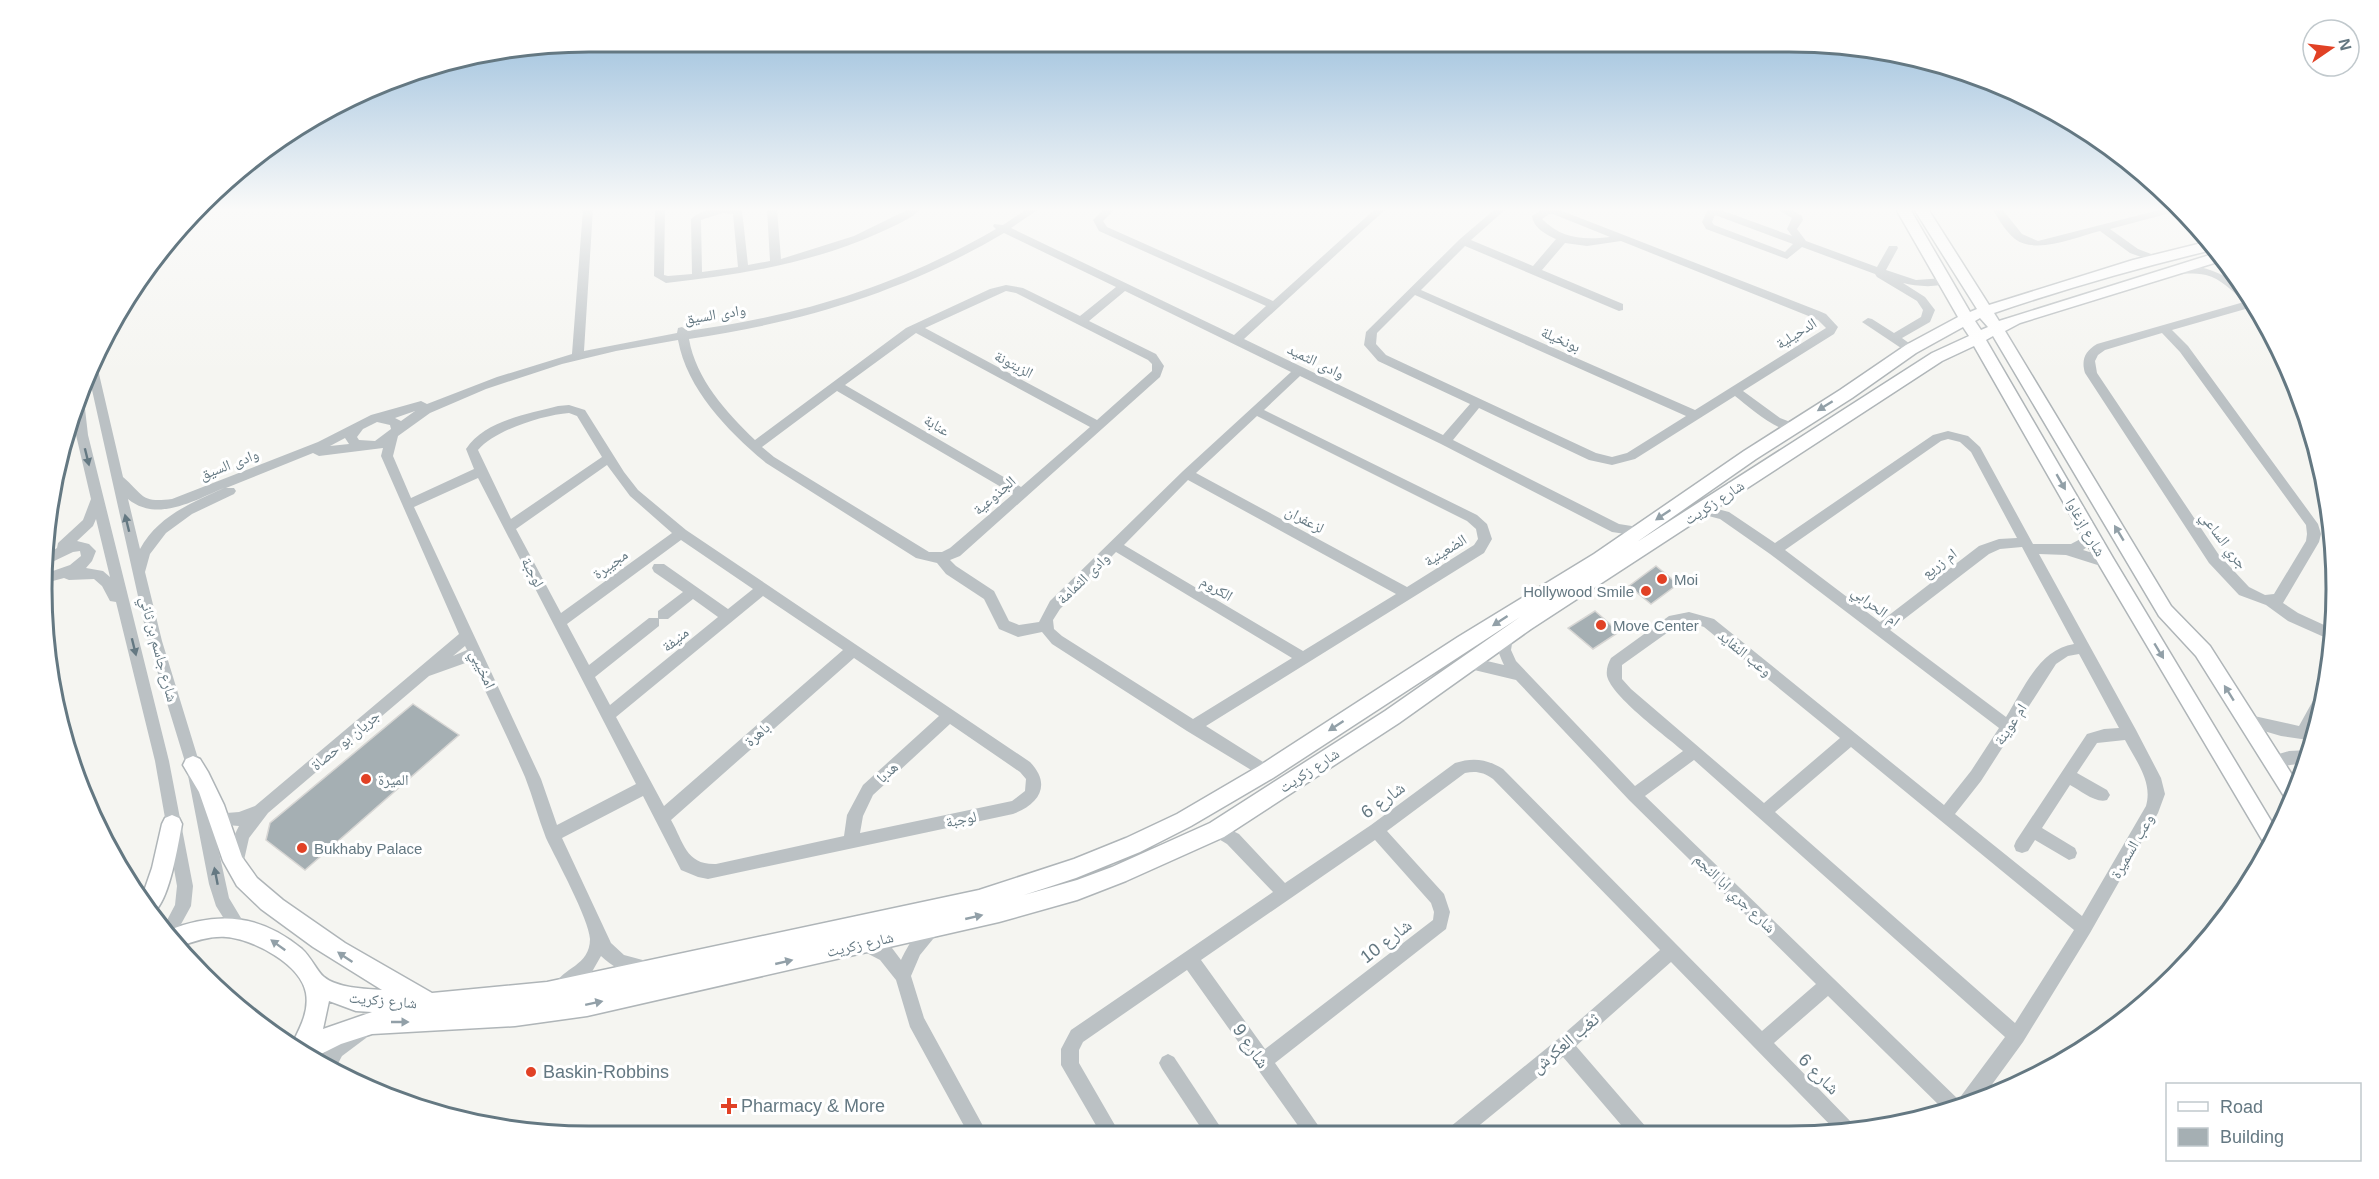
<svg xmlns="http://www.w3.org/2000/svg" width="2379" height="1179" viewBox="0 0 2379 1179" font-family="Helvetica,'Noto Naskh Arabic',sans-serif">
<rect width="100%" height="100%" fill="#f5f5f1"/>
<g fill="#a5afb3" stroke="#d7d6d4" stroke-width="1.5">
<polygon points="1656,566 1678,584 1651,604 1629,586"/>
<polygon points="1595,611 1619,632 1593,649 1568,628"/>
<polygon points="413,704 459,735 305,870 266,840 270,823"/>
</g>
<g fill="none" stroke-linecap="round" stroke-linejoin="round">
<g stroke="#afb5b8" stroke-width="3">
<g id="major">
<path d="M 1896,209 L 1910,209 L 1970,312 L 1977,309 L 1914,209 L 1928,209 L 1989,305 L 2133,260 L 2210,241 L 2216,249 C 2141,267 2067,288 1994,313 L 1999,321 L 2216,253 L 2218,252 L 2224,260 L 2020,323 L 2005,331 L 2171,606 L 2210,646 L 2298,784 L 2291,803 L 2287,801 L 2196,656 L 2159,616 L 1993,336 L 1986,340 L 2113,558 L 2279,834 L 2268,850 L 2101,568 L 1974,346 L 1942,361 L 1531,629 L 1399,723 L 1224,837 L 1126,881 L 1077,900 L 999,922 L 587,1016 L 515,1026 L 372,1034 L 341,1044 L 315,1057 L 293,1042 C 301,1026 309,1011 306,993 C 301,964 253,939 226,937 C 210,936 195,941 181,946 L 169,930 C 218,911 260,914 302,949 C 311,957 318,973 324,977 C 337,988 366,989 382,990 L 313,947 L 261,909 L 237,886 L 223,861 L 199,792 L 183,765 L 186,759 L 193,756 L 200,759 L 208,772 L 224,805 L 242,857 L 257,878 L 283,900 L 345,943 L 432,993 L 547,982 L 979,890 L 1074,859 L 1126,838 L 1177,814 L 1259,766 L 1458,637 L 1594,554 L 1744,451 L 1840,390 L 1906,345 L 1958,317 ZM 1980,318 L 1988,327 L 1981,330 L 1975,321 ZM 1963,327 L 1969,336 L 1932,353 L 1637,542 L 1756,459 L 1852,398 L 1916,353 ZM 1520,617 L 1385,711 L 1210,823 L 1112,867 L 1077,880 L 1024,895 L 1076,878 L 1140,852 L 1191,826 L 1273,778 ZM 329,1001 L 356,1011 L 372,1012 L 323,1029 Z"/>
<path d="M 172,815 L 179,818 L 182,824 C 178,845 170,897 155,911 L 143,894 L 152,868 L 162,824 L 165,818 Z"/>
</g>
</g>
<g fill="#bbc1c4" fill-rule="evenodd">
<path d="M 583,209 L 593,209 L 584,351 L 677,333 L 678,328 L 682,327 L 688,331 C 802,315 896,287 996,229 L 993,226 L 994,224 L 1003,225 L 1027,209 L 1039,209 L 1011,228 L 1234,335 L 1266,306 L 1099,231 L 1093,220 L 1104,209 L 1115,209 L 1103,221 L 1107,227 L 1273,301 L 1375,209 L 1386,209 L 1244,339 L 1443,435 L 1470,404 L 1378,361 L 1364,345 L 1366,332 L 1460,239 L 1495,209 L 1506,209 L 1471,240 L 1533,266 L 1556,239 C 1546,235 1533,227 1532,216 L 1543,209 L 1557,209 L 1819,311 L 1826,314 L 1838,327 L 1834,334 L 1743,391 L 1780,418 L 1798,425 L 1800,428 L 1798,431 C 1780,435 1749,407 1735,396 L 1635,459 L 1612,465 L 1589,460 L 1479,408 L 1453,440 L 1619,524 L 1644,528 L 1646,531 L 1644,534 L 1639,536 L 1612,532 L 1441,444 L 1300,376 L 1264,410 L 1477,515 L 1487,524 L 1492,539 L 1484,553 L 1206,726 L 1271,767 L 1274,772 L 1271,777 L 1266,779 L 1187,731 L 1052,644 L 1042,632 L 1018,637 L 999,629 L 984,599 L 946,574 L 937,563 L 916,558 L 766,463 C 729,432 687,390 678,340 L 616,351 L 562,364 L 486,389 L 430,413 L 398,436 L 393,456 L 411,498 L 474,469 L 466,449 C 484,421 528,414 558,406 L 569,405 L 585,410 L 624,472 L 638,490 L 686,530 L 1030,762 C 1052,785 1039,804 1013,814 L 708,879 L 698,877 L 681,870 L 643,796 L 562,838 L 611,943 L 624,955 L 650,962 L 652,968 L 650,974 C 633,980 613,967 601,956 L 589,977 L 564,992 L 558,990 L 556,984 C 562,968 590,966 590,939 C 589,919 556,859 546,838 C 538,818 533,797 525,777 C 508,738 489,699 471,661 L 429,676 L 268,813 L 249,838 L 242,869 L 236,871 L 230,869 C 224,855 233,838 239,826 L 214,824 L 212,820 L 229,898 L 247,928 L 245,933 L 239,936 L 233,933 L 216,906 L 209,884 L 186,765 L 148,641 L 88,372 L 94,361 L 96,361 L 123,477 C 144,495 140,503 172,499 L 318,442 L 371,415 L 421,401 L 427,404 L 497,377 L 572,354 ZM 1549,214 L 1553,214 L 1610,237 C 1583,240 1562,239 1542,219 ZM 1004,233 L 1116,287 L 1080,316 L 1023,288 L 1006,285 L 990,289 L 906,328 L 755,440 C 726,412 696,379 689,339 C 803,322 904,292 1004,233 ZM 1621,241 L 1811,317 L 1818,320 L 1826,328 L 1695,410 L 1421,290 L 1465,246 L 1619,311 L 1623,310 L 1623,304 L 1542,270 L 1565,243 L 1587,246 ZM 1006,291 L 1016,293 L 1148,360 L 1152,364 L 1152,371 L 1097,420 L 925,328 ZM 1125,291 L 1291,372 L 1183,471 L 1050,601 L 1039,622 L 1019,625 L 1009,621 L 994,591 L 956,566 L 950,560 L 960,556 L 1160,377 L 1164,366 L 1156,354 L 1089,321 ZM 1415,295 L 1686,416 L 1627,453 L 1612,457 L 1596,453 L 1386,355 L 1376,344 L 1377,333 ZM 916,333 L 1090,427 L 1021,487 L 845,385 ZM 837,391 L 1013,494 L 950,548 L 942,552 L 929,552 L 774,457 L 762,447 ZM 415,411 L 401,421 L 395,418 ZM 569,413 L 577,416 L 602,457 L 511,519 L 478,450 C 495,430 543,415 569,413 ZM 1257,416 L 1467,521 L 1476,529 L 1478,539 L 1474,545 L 1407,587 L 1196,473 ZM 377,422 L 390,425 L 391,429 L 375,441 L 359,440 L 357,437 L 363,429 ZM 345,438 L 349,444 L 330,446 ZM 383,448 L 381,456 L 459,634 L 255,806 L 239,812 L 214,814 L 212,819 L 200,765 L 162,641 L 145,572 L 150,554 L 166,533 L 192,514 L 234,494 L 236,491 L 234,488 L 226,488 L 313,453 L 319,456 ZM 607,465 L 630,496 L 672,533 L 561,613 L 516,529 ZM 478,478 L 636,784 L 557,825 L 541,779 L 414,507 ZM 1188,480 L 1396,594 L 1303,651 L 1124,545 ZM 224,488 C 191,503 158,516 140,549 L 128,499 C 157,523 195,500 224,488 ZM 681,540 L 753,589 L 728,609 L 664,564 L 654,564 L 652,568 L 654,572 L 683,592 L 658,611 L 658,618 L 649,618 L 589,665 L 567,624 ZM 1116,552 L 1292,658 L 1193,719 L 1062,636 L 1054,629 L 1053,620 L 1060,609 ZM 763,596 L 843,650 L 664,806 L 616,717 ZM 693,599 L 718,617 L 610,705 L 595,677 L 659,626 L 659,619 L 668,619 ZM 465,646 L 467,650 L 453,656 ZM 854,658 L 939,716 L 863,785 L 847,815 L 844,836 L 716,864 C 686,865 684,843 671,820 ZM 950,724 L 1020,772 L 1026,779 L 1025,791 L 1012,801 L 860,833 L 863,816 L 873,795 Z"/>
<path d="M 655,209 L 665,209 L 664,275 L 668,276 L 692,274 L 691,219 C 703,207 726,206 742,210 L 748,265 L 770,261 L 767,209 L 777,209 L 781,259 L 854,236 L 909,209 L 921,209 C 911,219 894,226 881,232 C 813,263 740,275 666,283 L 654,276 ZM 722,213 L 733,214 L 738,267 L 702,272 L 701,220 Z"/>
<path d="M 1708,209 L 1718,209 L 1792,236 L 1787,229 L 1792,218 L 1777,209 L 1790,209 L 1802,216 L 1803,220 L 1797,229 L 1806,241 L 1877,267 L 1889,246 L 1897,246 L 1898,248 L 1886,270 L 1916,280 L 1944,278 L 1949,281 C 1938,289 1916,286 1903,283 L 1925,297 L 1935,310 L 1930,322 L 1902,338 L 1917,349 L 1911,353 L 1907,352 L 1862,322 L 1868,318 L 1872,319 L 1894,333 L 1921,317 L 1923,310 L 1917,301 L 1877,277 L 1875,274 L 1802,247 L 1787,259 L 1706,229 L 1702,222 ZM 1715,215 L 1793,244 L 1785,252 L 1714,225 L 1712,222 Z"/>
<path d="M 1992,209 L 2002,209 L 2022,234 L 2038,241 L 2163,209 L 2179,209 L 2178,211 L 2110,229 L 2138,249 L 2159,257 L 2160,259 L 2155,262 L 2130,253 L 2100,231 C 2076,237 2036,255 2015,239 C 2005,231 1999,219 1992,209 Z"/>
<path d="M 2194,266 C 2228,272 2253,291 2267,323 L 2261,323 L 2249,308 L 2172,330 L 2188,346 L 2318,524 L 2321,534 L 2319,542 L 2283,603 L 2298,613 L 2335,630 L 2333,641 L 2288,621 L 2266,605 L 2239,595 L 2209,563 L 2085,373 C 2081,360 2085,351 2097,344 L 2244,302 C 2233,291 2221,279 2206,275 C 2195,272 2181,276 2174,270 L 2179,267 ZM 2162,333 L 2180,352 L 2306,525 L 2307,534 L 2306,541 L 2274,594 L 2265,595 L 2249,587 L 2219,555 L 2097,373 L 2095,361 L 2098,355 L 2105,350 Z"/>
<path d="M 79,396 L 84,400 L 88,435 L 169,761 L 193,886 L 191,906 L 174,937 L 165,924 L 175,905 L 177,886 L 155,761 L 116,602 L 110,601 L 102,586 L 94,579 L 69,580 L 64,578 L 49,582 L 50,572 L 70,565 L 81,556 L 80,551 L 73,552 L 50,563 L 50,552 L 57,548 L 58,543 L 83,520 L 91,499 L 76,435 L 74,413 ZM 96,519 L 110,577 L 103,571 L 86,568 L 92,561 L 96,551 L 89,544 L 77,541 L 93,526 Z"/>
<path d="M 1948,431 L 1968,436 L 1980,447 L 2033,544 L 2071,544 L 2088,535 L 2098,535 L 2100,538 L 2083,550 L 2112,559 L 2114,563 L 2112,567 L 2107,568 L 2066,555 L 2039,554 L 2136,730 L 2161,778 L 2165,794 L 2158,813 L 2090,933 L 2023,1042 L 1980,1101 L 1963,1105 L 1961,1096 L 2005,1037 L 1694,760 L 1645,796 L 1960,1101 L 1962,1105 L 1944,1110 L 1828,996 L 1774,1043 L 1855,1126 L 1858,1132 L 1837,1132 L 1671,962 L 1576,1046 L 1646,1127 L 1649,1133 L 1628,1133 L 1563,1057 L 1470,1133 L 1447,1133 L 1450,1127 L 1558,1039 L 1660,950 L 1493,779 C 1483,772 1476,771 1465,773 L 1387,831 L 1444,894 L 1450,912 L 1446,929 L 1275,1063 L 1324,1134 L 1304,1134 L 1187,970 L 1083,1042 L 1079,1050 L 1079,1063 L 1120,1134 L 1101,1134 L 1061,1065 L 1061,1049 L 1071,1030 L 1273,892 L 1227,844 L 1212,835 L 1209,830 L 1212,825 L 1217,823 L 1239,834 L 1285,883 L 1371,825 L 1455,763 C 1473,757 1487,759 1503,769 L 1762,1031 L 1816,984 L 1629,800 L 1516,680 L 1470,669 L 1465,667 L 1463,663 L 1465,659 L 1470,657 L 1504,665 C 1499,654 1495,646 1501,634 L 1511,634 L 1513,638 L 1511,650 L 1516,661 L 1635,786 L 1683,751 C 1666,736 1612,697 1607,676 C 1606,669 1608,664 1611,658 L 1669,616 L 1689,612 L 1714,619 L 1944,805 L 1971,771 L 1999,728 L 1770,554 L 1720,519 L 1697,513 L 1696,510 L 1702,505 L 1729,512 L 1775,543 L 1933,435 ZM 1948,439 L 1960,442 L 1971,452 L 2017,538 L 1999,539 L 1979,546 L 1880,622 L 1785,550 L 1941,441 ZM 2022,547 L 2074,644 C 2039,649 2023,690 2006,717 L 1890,630 L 1989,554 L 2000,549 ZM 1689,622 L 1704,627 L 1840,738 L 1764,803 L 1631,689 L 1622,679 L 1622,665 L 1678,625 ZM 2079,654 L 2119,728 L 2104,729 L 2087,734 L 2016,841 L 2014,846 L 2016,851 L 2022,853 L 2028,851 L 2035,840 L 2069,860 L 2075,858 L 2077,853 L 2075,848 L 2042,828 L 2070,785 C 2080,790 2096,804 2107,800 L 2110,795 L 2107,790 L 2077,773 L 2097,743 L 2125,740 C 2136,761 2153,782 2146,806 L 2082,916 L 1955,814 L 1981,781 L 2056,664 L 2068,656 ZM 1851,747 L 2074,930 L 2015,1023 L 1775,812 ZM 1375,840 L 1431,903 L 1434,912 L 1433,920 L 1265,1049 L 1201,960 Z"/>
<polygon points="2326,686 2321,712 2313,728 2319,729 2315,741 2281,736 2240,724 2238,720 2240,716 2245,714 2299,726 2320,688"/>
<path d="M 2309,750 L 2311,750 L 2307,763 C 2297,763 2275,769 2269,767 L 2267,762 L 2269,757 L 2289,751 Z"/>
<path d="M 934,920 L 940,923 L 942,928 L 920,955 L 911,976 L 924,1018 L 988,1135 L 969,1135 L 910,1027 L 896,980 L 880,960 L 859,949 L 857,943 L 859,937 L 865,935 L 892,948 L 901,960 C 908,946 918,926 934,920 Z"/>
<polygon points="360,1023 366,1026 369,1032 366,1038 342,1056 334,1071 320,1061 330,1044"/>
<polygon points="1168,1054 1174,1057 1225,1134 1205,1134 1162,1069 1159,1063 1162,1057"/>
</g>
<use href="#major" fill="#fff" fill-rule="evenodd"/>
</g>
<defs><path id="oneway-solid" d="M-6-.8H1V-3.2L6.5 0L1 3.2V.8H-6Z" transform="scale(1.5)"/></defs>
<g fill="#92a0a8">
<use href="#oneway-solid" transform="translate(1825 406) rotate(148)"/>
<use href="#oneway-solid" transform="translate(2061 482) rotate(60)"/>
<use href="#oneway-solid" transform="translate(1663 515) rotate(146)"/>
<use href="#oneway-solid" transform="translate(2119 533) rotate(-121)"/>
<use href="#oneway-solid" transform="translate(1500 621) rotate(147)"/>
<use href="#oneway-solid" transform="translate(2159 651) rotate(59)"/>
<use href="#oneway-solid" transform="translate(2229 693) rotate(-122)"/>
<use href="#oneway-solid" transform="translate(1336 726) rotate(147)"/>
<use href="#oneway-solid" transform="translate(974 917) rotate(-13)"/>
<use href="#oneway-solid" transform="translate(278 945) rotate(-144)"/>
<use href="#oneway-solid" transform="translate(345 957) rotate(-146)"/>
<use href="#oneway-solid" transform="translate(784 962) rotate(-13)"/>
<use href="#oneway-solid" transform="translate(594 1003) rotate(-12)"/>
<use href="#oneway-solid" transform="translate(400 1022)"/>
</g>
<g fill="#647882">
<use href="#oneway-solid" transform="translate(87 457) rotate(76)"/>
<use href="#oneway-solid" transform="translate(127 523) rotate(-104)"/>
<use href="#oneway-solid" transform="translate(134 647) rotate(76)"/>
<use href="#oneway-solid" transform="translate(216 876) rotate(-101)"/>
</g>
<linearGradient id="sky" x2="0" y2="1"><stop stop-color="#93bada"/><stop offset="0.56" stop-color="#fafaf9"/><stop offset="1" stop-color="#fafaf9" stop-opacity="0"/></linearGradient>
<rect width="2379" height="374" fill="url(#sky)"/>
<g fill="#e14125" stroke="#fff" stroke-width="2">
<circle cx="1662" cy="579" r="6"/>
<circle cx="1646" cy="591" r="6"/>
<circle cx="1601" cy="625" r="6"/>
<circle cx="366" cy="779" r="6"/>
<circle cx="302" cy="848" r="6"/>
<circle cx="531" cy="1072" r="6"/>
<path d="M726 1097h6v6h6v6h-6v6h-6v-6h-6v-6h6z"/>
</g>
<g text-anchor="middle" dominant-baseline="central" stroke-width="6" stroke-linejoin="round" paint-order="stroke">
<g font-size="15" fill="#647882" stroke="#fff">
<text transform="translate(715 314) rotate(-9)">وادى السيق</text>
<text transform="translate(1796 333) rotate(-32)">الدحيلية</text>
<text transform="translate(1561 339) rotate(24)">بونخيلة</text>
<text transform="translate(1316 361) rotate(26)">وادى الثميد</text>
<text transform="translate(1014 364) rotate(28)">الزيتونة</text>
<text transform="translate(937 425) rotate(30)">عنابة</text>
<text transform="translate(229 464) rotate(-21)">وادى السيق</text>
<text transform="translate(994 495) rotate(-41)">الجذوعية</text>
<text transform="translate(1714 502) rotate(-33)">شارع زكريت</text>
<text transform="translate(1305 519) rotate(28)">لزعفران</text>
<text transform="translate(2086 527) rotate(60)">شارع إزغاوا</text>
<text transform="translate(2224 540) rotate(53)">جري الساعي</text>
<text transform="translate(1445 550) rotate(-32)">الضعينية</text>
<text transform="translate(1939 563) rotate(-37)">ام زريع</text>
<text transform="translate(610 564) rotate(-36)">مجيبرة</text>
<text transform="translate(533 572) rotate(62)">لوجبة</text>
<text transform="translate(1083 578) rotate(-44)">وادى الثمامة</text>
<text transform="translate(1217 588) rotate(31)">الكروم</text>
<text transform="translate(1876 606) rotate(37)">ام الحرابي</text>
<text transform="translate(675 639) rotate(-39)">منيفة</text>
<text transform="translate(159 649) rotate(75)">شارع جاسم بن ثاني</text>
<text transform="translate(1745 653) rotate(39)">وعب النفايد</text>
<text transform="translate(483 669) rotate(65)">امخيبي</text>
<text transform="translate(2010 724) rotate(-57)">ام عوينة</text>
<text transform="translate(757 734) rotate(-41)">باهرة</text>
<text transform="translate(345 740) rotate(-40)">جريان بو حصاة</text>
<text transform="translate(1309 770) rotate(-33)">شارع زكريت</text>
<text transform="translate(887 772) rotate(-42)">هدبا</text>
<text transform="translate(961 819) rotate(-12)">لوجبة</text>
<text transform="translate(2132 846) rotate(-60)">وعب السميرة</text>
<text transform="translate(1735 893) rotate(44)">شارع جري ابا النجم</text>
<text transform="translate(860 944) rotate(-13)">شارع زكريت</text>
<text transform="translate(383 1000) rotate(5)">شارع زكريت</text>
</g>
<g font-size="15" fill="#647882" stroke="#fff" text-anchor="start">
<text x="1674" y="579">Moi</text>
<text x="1634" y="591" text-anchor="end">Hollywood Smile</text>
<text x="1613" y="625">Move Center</text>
<text x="378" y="779">الميرة</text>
<text x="314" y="848">Bukhaby Palace</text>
</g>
<g font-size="18" fill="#647882" stroke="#fff">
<text transform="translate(1383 800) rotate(-36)">شارع 6</text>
<text transform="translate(1386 941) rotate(-38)">شارع 10</text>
<text transform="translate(1565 1043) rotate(-40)">ثغب العكرش</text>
<text transform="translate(1251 1046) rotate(55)">شارع 9</text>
<text transform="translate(1819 1074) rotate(45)">شارع 6</text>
</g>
<g font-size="18" fill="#647882" stroke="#fff" text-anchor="start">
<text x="543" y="1072">Baskin-Robbins</text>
<text x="741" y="1106">Pharmacy &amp; More</text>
</g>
</g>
<path d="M0 0H2379V1179H0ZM589 52H1789A537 537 0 0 1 2326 589V589A537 537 0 0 1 1789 1126H589A537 537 0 0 1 52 589V589A537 537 0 0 1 589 52Z" fill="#fff" fill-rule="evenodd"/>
<path fill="none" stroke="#647882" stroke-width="3" d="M589 52H1789A537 537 0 0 1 2326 589V589A537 537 0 0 1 1789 1126H589A537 537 0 0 1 52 589V589A537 537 0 0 1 589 52Z"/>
<rect x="2166" y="1083" width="195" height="78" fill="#ffffff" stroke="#c1c9cd" stroke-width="1.5"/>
<rect x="2178" y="1102" width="30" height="9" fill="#ffffff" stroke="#c1c9cd" stroke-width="1.5"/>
<text x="2220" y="1113" font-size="18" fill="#647882">Road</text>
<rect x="2178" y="1128" width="30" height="18" fill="#a5afb3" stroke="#c1c9cd" stroke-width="1.5"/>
<text x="2220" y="1143" font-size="18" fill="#647882">Building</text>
<g transform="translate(2331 48) rotate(76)"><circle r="28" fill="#ffffff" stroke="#c1c9cd" stroke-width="1.5"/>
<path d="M0-4.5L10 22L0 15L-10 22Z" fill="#e14125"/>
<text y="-9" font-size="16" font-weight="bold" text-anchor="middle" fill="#647882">N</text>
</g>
</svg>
